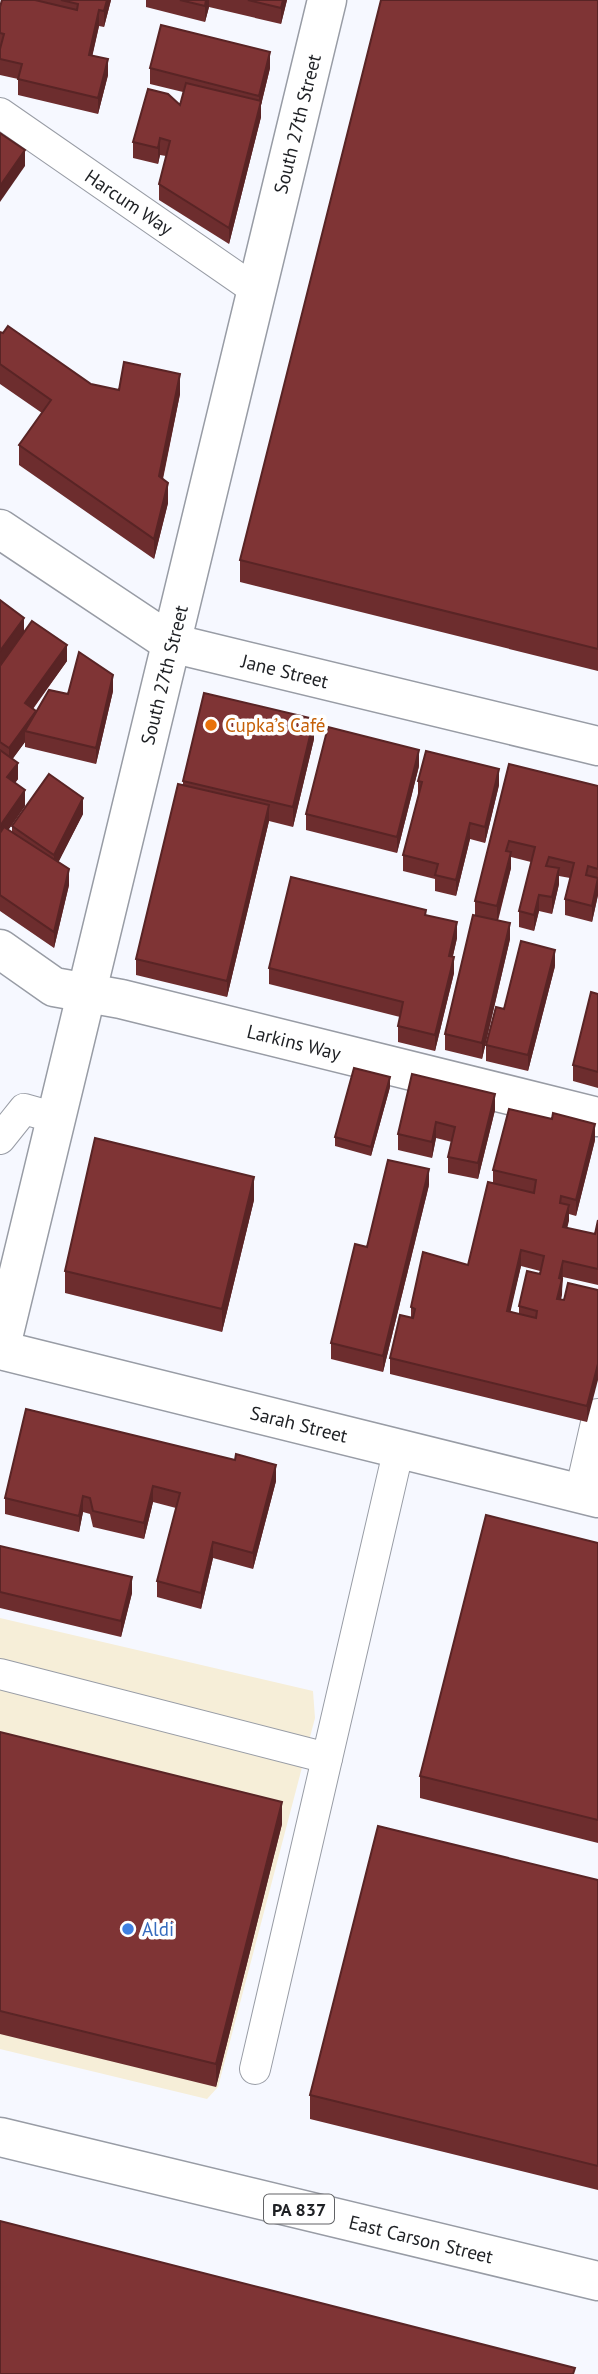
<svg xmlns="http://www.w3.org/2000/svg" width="598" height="2374" viewBox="0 0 598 2374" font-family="'PT Sans',sans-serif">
<rect width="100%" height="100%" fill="#f6f8ff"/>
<polygon fill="#f6eed8" points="0,1618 313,1691 315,1718 218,2087 207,2099 0,2049"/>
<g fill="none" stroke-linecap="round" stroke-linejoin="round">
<g stroke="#989ca5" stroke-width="32">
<g id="lane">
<polyline points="0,113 257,291"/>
<polyline points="0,1139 24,1109 56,1118"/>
<polyline points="580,1493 598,1414"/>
<polyline points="0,1674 327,1758"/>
<polyline points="255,2069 399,1448"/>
</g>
</g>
<g stroke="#989ca5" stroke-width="41">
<g id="street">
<polyline points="0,529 171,643 598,746"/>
<polyline points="0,949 54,987 121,999 598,1117"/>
<polyline points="0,1350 598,1498"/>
</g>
</g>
<g stroke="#989ca5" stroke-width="41">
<polyline id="secondary" points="0,1350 327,0"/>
</g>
<g stroke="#989ca5" stroke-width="41">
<polyline id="primary" points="0,2137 598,2281"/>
</g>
<use href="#lane" stroke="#fff" stroke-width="30"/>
<use href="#street" stroke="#fff" stroke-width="38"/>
<use href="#secondary" stroke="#fff" stroke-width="38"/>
<use href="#primary" stroke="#fff" stroke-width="38"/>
</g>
<g fill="#6d2d2e" fill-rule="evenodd">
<polygon points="2,0 111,0 104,27 99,26 92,56 108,75 98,114 18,95 18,79 0,75 0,7"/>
<polygon points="146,0 287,0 281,24 209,7 205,22 146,7"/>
<polygon points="598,0 598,671 240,582 240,560"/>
<polygon points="150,68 270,68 261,105 261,117 229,244 159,200 159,184 166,156 160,155 158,164 133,158 133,142 180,105 183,92 150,84"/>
<polygon points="0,332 91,384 119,390 180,394 163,479 168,503 154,559 19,465 19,445 42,413 0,384"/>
<polygon points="0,600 24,632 67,661 33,709 36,711 68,694 113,691 96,764 25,747 25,742 12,759 18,779 15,783 25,806 8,830 12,833 12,826 83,814 58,862 69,885 54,948 0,911"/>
<polygon points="314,739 293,827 269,821 227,997 136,975 136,959 183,785 183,781"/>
<polygon points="509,764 598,786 598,895 592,922 565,915 565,899 570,878 559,876 559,884 552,914 539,911 534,931 519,927 519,911 531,862 511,857 511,868 498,921 510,939 482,1059 445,1050 445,1034 475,915 475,901"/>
<polygon points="419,766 397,853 306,830 306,814"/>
<polygon points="418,781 499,785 485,843 470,839 456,896 435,891 435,879 403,871 403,855 418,797"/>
<polygon points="426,915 457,938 453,956 454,973 435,1051 398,1042 398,1026 400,1017 269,984 269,968"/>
<polygon points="555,966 528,1071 486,1061 486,1045 504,1009"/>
<polygon points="598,994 598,1088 573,1081 573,1065"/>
<polygon points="412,1074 495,1110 478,1179 448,1173 448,1157 452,1142 436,1138 432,1158 398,1150 398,1134"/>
<polygon points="390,1087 371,1156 335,1146 335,1137"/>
<path d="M 595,1140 L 576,1216 L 569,1214 L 567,1228 L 595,1234 L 598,1220 L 598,1285 L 563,1277 L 561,1300 L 564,1300 L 598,1290 L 587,1422 L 390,1374 L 390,1358 L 411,1317 L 411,1307 L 468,1265 L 493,1184 L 493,1170 ZM 521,1266 L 540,1271 L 540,1274 L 519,1306 L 519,1314 L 510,1311 Z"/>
<polygon points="429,1185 383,1372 331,1359 331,1343 367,1247"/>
<polygon points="254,1200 222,1332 65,1293 65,1271"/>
<polygon points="26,1409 276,1481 253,1569 213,1558 201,1609 157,1597 157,1581 176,1508 153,1502 144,1539 93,1527 90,1514 83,1512 79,1532 5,1514 5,1498"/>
<polygon points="598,1543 598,1843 420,1798 420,1776"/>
<polygon points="0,1546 132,1593 121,1637 0,1608"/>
<polygon points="0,1732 282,1824 216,2087 0,2034"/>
<polygon points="598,1880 598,2190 310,2119 310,2095"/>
</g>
<g fill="#592425">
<polygon points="107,0 111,0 104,27 104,11"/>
<polygon points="206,0 209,0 209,7 205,22 205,6"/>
<polygon points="283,0 287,0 281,24 281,8"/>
<polygon points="99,10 99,26 89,71 89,55"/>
<polygon points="270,52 270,68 261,105 261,117 229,244 229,228 259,107 259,96"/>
<polygon points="108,59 108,75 98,114 98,98"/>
<polygon points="160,138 160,155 158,164 158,148"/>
<polygon points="25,150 25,166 0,202 0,186"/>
<polygon points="180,374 180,394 159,496 159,476"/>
<polygon points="168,483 168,503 154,559 154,539"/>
<polygon points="24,618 24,634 0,667 0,651"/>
<polygon points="67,645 67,661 25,719 25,703"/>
<polygon points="113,675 113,691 96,764 96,748"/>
<polygon points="36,711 25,731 25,742 9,764 9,748"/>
<polygon points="314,719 314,739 293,827 293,807"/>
<polygon points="419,750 419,766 397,853 397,837"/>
<polygon points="18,763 18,779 7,793 7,777"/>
<polygon points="499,769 499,785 485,843 485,827"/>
<polygon points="25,790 25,806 0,842 0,826"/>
<polygon points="83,798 83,814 54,871 54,855"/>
<polygon points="269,805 269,821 227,997 227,981"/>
<polygon points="470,823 470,839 456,896 456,880"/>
<polygon points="511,852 511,868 497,922 497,906"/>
<polygon points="559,868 559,884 552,914 552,897"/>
<polygon points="69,869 69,885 54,948 54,932"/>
<polygon points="598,879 598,895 592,922 592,906"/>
<polygon points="539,895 539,911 534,931 534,915"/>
<polygon points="457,922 457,938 449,972 449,956"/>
<polygon points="510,923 510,939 482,1059 482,1043"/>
<polygon points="555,950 555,966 528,1071 528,1055"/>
<polygon points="454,957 454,973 435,1051 435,1035"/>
<polygon points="390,1077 390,1087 371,1156 371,1147"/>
<polygon points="495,1094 495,1110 478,1179 478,1163"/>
<polygon points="436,1122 436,1138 432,1158 432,1142"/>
<polygon points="595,1124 595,1140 576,1216 576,1200"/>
<polygon points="429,1169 429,1185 383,1372 383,1356"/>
<polygon points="254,1177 254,1200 222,1332 222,1309"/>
<polygon points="569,1205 569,1221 563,1243 563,1227"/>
<polygon points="521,1250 521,1266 507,1327 507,1311"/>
<polygon points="563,1261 562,1295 557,1315 559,1278"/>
<polygon points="598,1364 598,1380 587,1422 587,1406"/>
<polygon points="276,1465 276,1481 253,1569 253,1553"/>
<polygon points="153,1486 153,1502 144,1539 144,1523"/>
<polygon points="83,1496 83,1512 79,1532 79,1516"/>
<polygon points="213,1542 213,1558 201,1609 201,1593"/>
<polygon points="132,1577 132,1593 121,1637 121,1621"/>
<polygon points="282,1802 282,1824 216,2087 216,2064"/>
</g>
<g fill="#7f3435" stroke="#592425" stroke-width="2" fill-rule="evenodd">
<polygon points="2,0 35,0 77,10 78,4 61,0 107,0 104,11 99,10 89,55 108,59 98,98 18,79 22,64 0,59 0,49 4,34 0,33 0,7"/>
<polygon points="180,0 206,0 205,6"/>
<polygon points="248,0 283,0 281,8"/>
<polygon points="381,0 598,0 598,649 240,560"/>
<polygon points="161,25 270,52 259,96 150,68"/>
<polygon points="186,83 261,101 229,228 159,184 170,141 160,138 158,148 133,142 148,89 168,94 180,105"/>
<polygon points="0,133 25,150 0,186"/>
<polygon points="8,326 91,384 119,390 124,362 180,374 159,476 168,483 154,539 19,445 51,400 0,364 0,332 3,333"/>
<polygon points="0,600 24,618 0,651"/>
<polygon points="32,621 67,645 25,703 36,711 9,748 0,742 0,666"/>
<polygon points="79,652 113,675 96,748 25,731 49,690 68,694"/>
<polygon points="204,693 314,719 293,807 183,781"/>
<polygon points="328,727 419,750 397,837 306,814"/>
<polygon points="0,750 18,763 7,777 25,790 0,826"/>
<polygon points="426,751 499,769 485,827 470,823 456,880 435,875 438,864 403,855 422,782 418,781"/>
<polygon points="509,764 598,786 598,869 588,866 586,875 598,878 592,906 565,899 574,863 549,857 546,866 559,868 552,897 539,895 534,915 519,911 535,847 509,841 506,851 511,852 497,906 475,901"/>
<polygon points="49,774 83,798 54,855 12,826"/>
<polygon points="178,784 269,805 227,981 136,959"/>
<polygon points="4,827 69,869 54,932 0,895 0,833"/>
<polygon points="291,877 426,910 425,915 457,922 449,956 454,957 435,1035 398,1026 403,1002 269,968"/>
<polygon points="473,915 510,923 482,1043 445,1034"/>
<polygon points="521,941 555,950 528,1055 486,1045 496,1007 504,1009"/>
<polygon points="591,992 598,994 598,1072 573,1065"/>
<polygon points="354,1068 390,1077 371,1147 335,1137"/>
<polygon points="412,1074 495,1094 478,1163 448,1157 455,1127 436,1122 432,1142 398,1134"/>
<path d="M 509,1109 L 552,1119 L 553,1113 L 595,1124 L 576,1200 L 561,1196 L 560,1203 L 569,1205 L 563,1227 L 595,1234 L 598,1220 L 598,1269 L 563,1261 L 559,1278 L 562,1279 L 557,1299 L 564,1300 L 568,1283 L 598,1290 L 598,1364 L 587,1406 L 390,1358 L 400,1315 L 413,1318 L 415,1309 L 411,1307 L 423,1252 L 468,1265 L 488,1182 L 534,1193 L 536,1180 L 493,1170 ZM 521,1250 L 544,1256 L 540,1274 L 527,1271 L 519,1306 L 537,1311 L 536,1318 L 507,1311 Z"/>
<polygon points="95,1138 254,1177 222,1309 65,1271"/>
<polygon points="388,1160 429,1169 383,1356 331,1343 355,1244 367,1247"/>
<polygon points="26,1409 235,1460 236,1454 276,1465 253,1553 213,1542 201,1593 157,1581 180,1493 153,1486 144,1523 93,1511 90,1498 83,1496 79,1516 5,1498"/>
<polygon points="486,1515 598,1543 598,1820 420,1776"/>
<polygon points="0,1546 132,1577 121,1621 0,1592"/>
<polygon points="0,1732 282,1802 216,2064 0,2011"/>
<polygon points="378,1826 598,1880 598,2166 310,2095"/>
<polygon points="0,2221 575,2368 573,2374 0,2374"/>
</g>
<circle fill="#e8710a" stroke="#fff" stroke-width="2.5" cx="211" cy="725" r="7"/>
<circle fill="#3f7fe0" stroke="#fff" stroke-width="2.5" cx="128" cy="1929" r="7"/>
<g text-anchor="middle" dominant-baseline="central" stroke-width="7" stroke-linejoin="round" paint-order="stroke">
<rect fill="#fff" stroke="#626366" stroke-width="2" x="264" y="2194.5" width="70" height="29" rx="5"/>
<g font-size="18" font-weight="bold" fill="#1e2024">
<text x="299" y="2209">PA 837</text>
</g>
<g font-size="19" fill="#1e2024" stroke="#fff">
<text transform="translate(297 124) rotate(-76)">South 27th Street</text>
<text transform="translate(129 202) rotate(34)">Harcum Way</text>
<text transform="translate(285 671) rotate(14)">Jane Street</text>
<text transform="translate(164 675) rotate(-76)">South 27th Street</text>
<text transform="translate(294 1042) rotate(14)">Larkins Way</text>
<text transform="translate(299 1424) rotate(14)">Sarah Street</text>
<text transform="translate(421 2239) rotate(14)">East Carson Street</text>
</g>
<g font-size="19" fill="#c56008" stroke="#fff" text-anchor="start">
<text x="225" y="725">Cupka’s Café</text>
</g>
<g font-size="19" fill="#366cbe" stroke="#fff" text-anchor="start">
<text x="142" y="1929">Aldi</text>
</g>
</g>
</svg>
